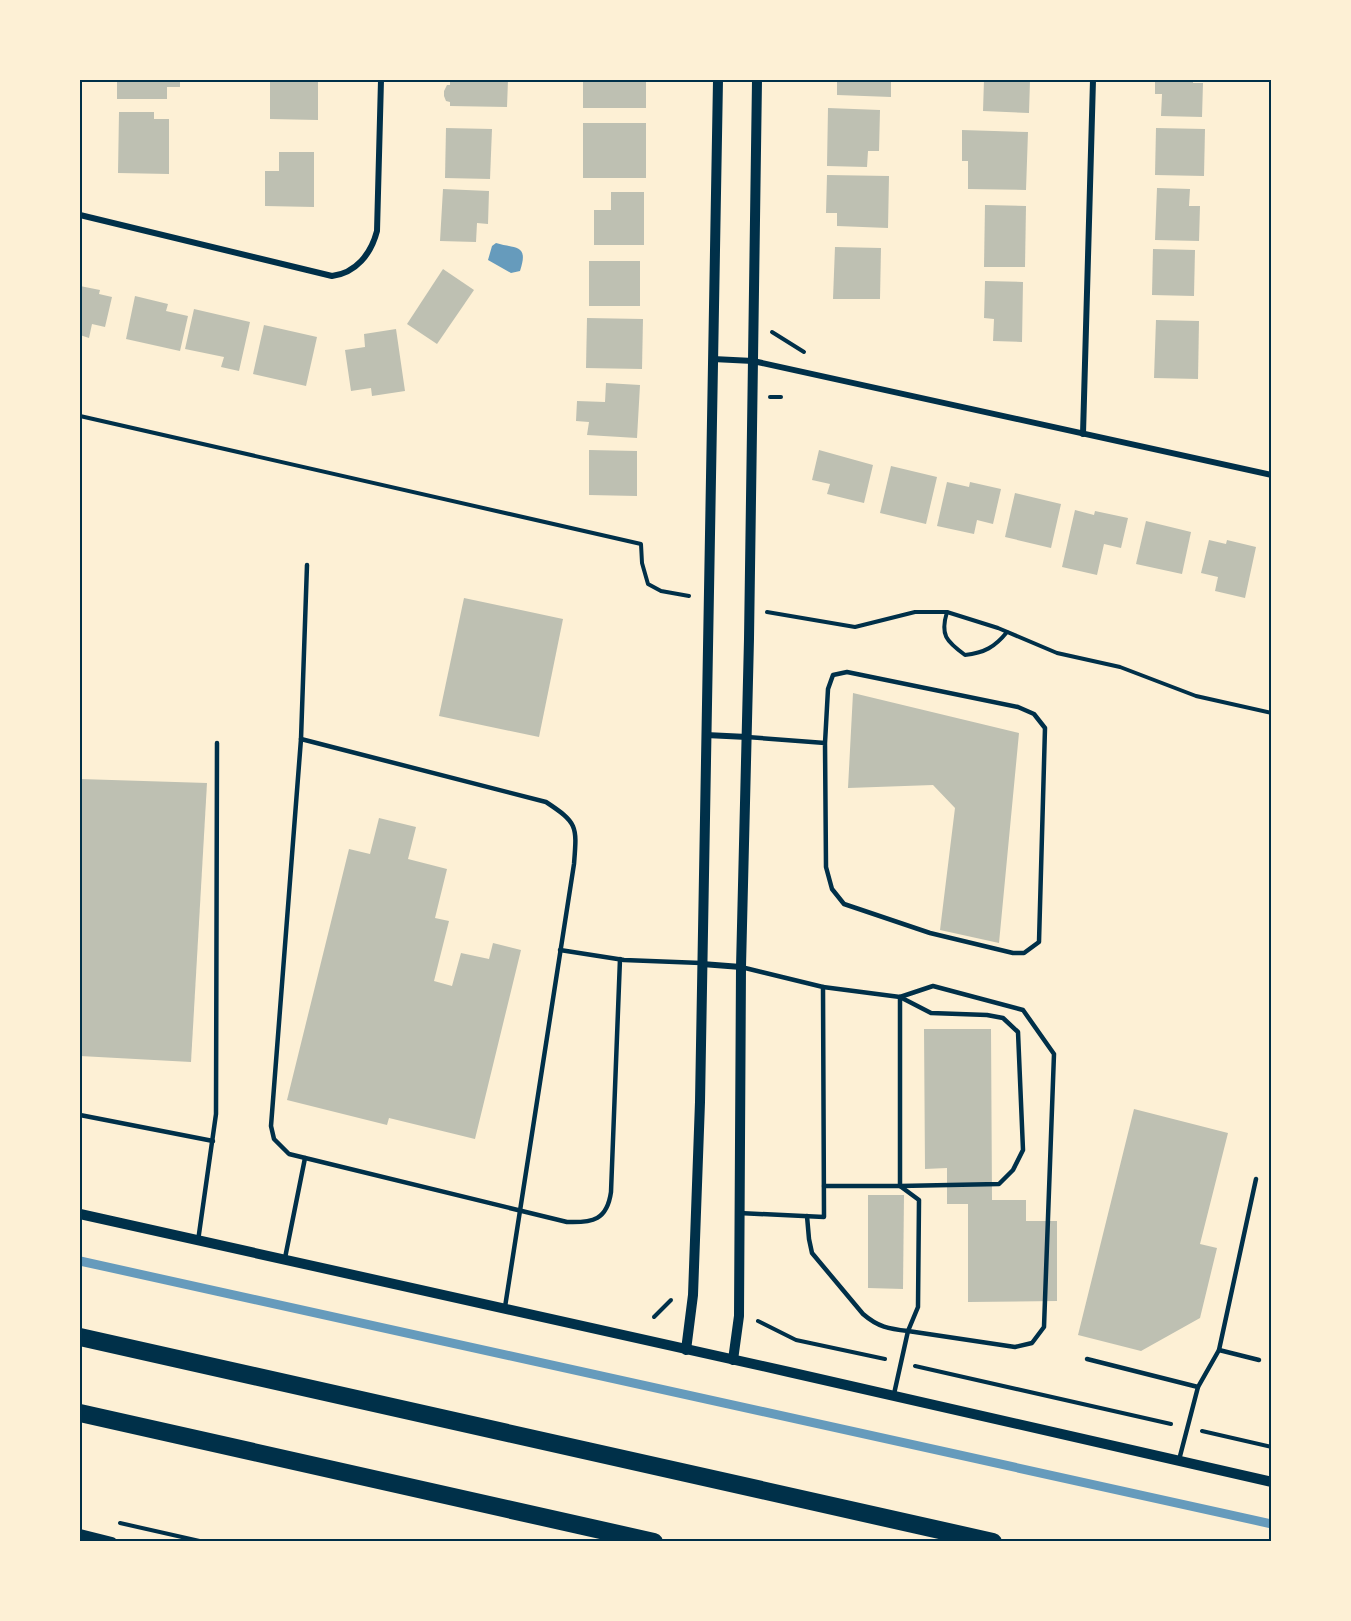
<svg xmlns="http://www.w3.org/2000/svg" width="1351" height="1621" font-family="Lato,sans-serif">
<rect width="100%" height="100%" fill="#fdf0d5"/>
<path fill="#669bbc" d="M496,243C516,249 529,244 520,271L511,273L488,260L492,246Z"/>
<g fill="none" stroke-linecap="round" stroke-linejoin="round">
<polyline stroke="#669bbc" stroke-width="9" points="80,1261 1272,1524"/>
</g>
<g fill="#bec0b2">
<polygon points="117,80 180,80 180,87 167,87 167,99 117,99"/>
<polygon points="270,80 318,80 318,120 270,119"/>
<polygon points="450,80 508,80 507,107 450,106 450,102 446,101 444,96 444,91 447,85 450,85"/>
<rect x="583" y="80" width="63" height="28"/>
<polygon points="837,80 891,80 891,97 837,95"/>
<polygon points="984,80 1030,80 1029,113 983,111"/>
<polygon points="1155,80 1193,80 1193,83 1203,83 1202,117 1161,116 1162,94 1155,94"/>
<polygon points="828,108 880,110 879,151 868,151 867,167 827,166"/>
<polygon points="119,112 154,112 154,119 169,119 169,174 118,173"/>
<rect x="583" y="123" width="63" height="55"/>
<polygon points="446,128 492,129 490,179 445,178"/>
<polygon points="1156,128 1205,129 1204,176 1155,175"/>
<polygon points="962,130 1028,132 1026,190 968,189 968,161 962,161"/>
<polygon points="279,152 314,152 314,207 265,206 265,171 279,171"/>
<polygon points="827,175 889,176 888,228 837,226 837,213 826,213"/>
<polygon points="1157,188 1190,189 1189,206 1200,206 1199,241 1155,240"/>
<polygon points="443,189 489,191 488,224 477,223 476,242 440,241"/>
<polygon points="611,192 644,192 644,245 594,245 594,210 611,210"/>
<polygon points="985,205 1026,206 1025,267 984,267"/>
<polygon points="835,247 881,248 880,299 833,299"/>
<polygon points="1153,249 1195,250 1194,296 1152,295"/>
<rect x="589" y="261" width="51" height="45"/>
<polygon points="443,269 474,290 437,344 407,324"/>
<polygon points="985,281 1023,282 1022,342 993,341 994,319 984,318"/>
<polygon points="80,286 100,290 99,294 112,297 105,327 92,324 89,338 80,335"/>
<polygon points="135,296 168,304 166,311 188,316 180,351 126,339"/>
<polygon points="194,309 250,322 239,371 221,367 224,357 185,349"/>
<polygon points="587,318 643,319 642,369 586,368"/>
<polygon points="1156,320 1199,321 1198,379 1154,378"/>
<polygon points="264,325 317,337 306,386 253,374"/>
<polygon points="396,329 405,391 372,396 371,388 351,391 345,350 365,347 364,334"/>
<polygon points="606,383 640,385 637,438 587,435 589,422 576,421 577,401 605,402"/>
<polygon points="589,450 637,451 637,496 589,495"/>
<polygon points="819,450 873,465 864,503 827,494 830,484 812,480"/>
<polygon points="891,466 937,477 926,524 880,513"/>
<polygon points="947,482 969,487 970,482 1001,489 993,524 977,520 974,534 937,526"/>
<polygon points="1015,493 1061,504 1051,548 1005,537"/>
<polygon points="1075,510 1094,515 1095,511 1128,518 1121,548 1104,544 1097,575 1062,567"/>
<polygon points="1146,521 1191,532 1182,574 1136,564"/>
<polygon points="1209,540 1226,544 1227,540 1256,547 1245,598 1215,591 1218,577 1201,573"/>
<polygon points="464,598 563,619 539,737 439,716"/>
<polygon points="853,693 1019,733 999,943 940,930 955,808 933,785 848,788"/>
<polygon points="80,779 207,783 191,1062 80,1056"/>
<polygon points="379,818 416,827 408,859 447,869 435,918 449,921 434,981 452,986 461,953 489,959 493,943 521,950 475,1139 389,1118 387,1125 287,1100 349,849 370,854"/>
<polygon points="924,1029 991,1029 992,1200 1026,1200 1026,1221 1057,1221 1057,1301 968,1302 968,1204 947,1204 947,1168 925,1169"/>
<polygon points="1134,1109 1228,1133 1200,1244 1217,1248 1200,1318 1141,1351 1078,1335"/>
<polygon points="868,1195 904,1195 903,1289 868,1288"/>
</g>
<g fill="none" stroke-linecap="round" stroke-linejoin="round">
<g stroke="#003049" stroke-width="4">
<polyline points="772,332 804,352"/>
<polyline points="770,397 781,397"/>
<polyline points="80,416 641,544 642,563 648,584 661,591 689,596"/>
<polyline points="767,612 855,627 915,612 947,612 998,628 1057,653 1120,667 1196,696 1272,713"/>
<path d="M947,612C940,635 946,641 965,655C984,653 995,647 1007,632"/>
<polyline points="654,1317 671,1300"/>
<polyline points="758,1321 796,1340 885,1359"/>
<polyline points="915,1366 1171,1424"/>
<polyline points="1202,1431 1272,1447"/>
<polyline points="120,1523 204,1542"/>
</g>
<g stroke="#003049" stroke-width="4.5">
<path d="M307,565L301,739L271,1126L274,1139L289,1154L567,1222C593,1223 607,1220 611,1192L620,959"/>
<polyline points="747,737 825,743 826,867 832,889 844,904 930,933 1013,953 1024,953 1039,942 1045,728 1034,714 1018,707 847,672 833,675 828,689 825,743"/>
<path d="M301,739L546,802C578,823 577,826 574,864L505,1307"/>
<polyline points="560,950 624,960 701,963"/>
<polyline points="823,987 900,997 900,1186 824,1186"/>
<polyline points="80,1115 213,1141"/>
<polyline points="900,1186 919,1200 918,1307 908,1331 1015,1347 1032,1343 1044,1327 1054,1054 1023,1010 933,986 900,997"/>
<polyline points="900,1186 999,1184 1013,1170 1023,1150 1018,1032 1003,1018 987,1015 931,1013 900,997"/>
<polyline points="739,1213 824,1217 823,987 741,967"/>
<path d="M807,1216L809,1239L812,1253L863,1314C878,1327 889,1329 908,1331L894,1394"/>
<polyline points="198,1241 216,1114 217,743"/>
<polyline points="285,1258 305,1158"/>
<polyline points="1219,1350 1259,1360"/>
<polyline points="1087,1359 1198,1387 1179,1460"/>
<polyline points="1198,1387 1219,1350 1256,1179"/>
</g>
<g stroke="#003049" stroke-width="6">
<path d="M80,215L332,276C356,273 371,254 377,231L381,80"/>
<polyline points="713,359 753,361 1272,475"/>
<polyline points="1083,434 1093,80"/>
<polyline points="706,735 747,737"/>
<polyline points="702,964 741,967"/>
</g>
<g stroke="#003049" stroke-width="10">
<polyline points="80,1214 789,1372 1272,1482"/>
<polyline points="686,1350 693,1295 700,1102 718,80"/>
<polyline points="733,1360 739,1316 741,967 749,639 757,80"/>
<polyline points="80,1534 112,1542"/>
</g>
<g stroke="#003049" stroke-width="18">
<polyline points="80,1337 993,1542"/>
<polyline points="80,1413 654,1542"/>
</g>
</g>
<rect width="1351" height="1621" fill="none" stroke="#fdf0d5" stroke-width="162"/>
<rect x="81" y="81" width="1189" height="1459" fill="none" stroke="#003049" stroke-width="2"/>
</svg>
